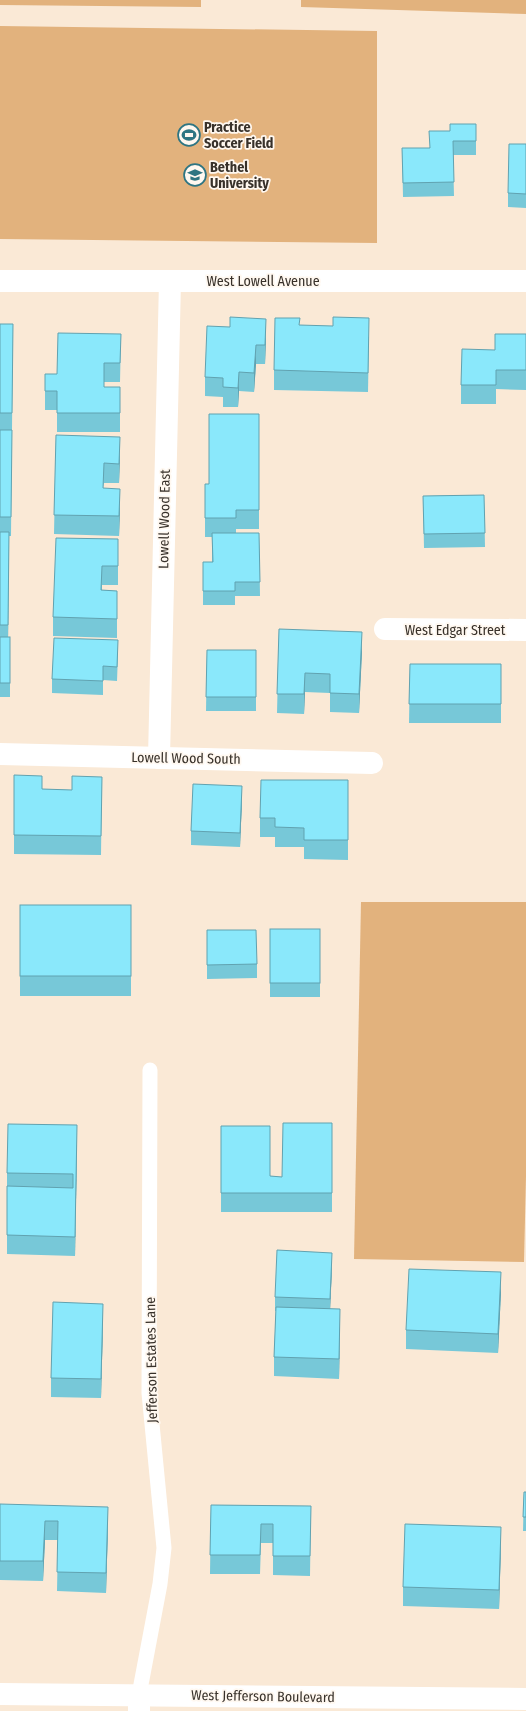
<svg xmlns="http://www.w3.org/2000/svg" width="526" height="1711" font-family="'Fira Sans Condensed',sans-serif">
<rect width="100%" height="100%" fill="#fae9d6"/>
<g fill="#e2b27d">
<polygon points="0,0 201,0 201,7 0,5"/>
<polygon points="301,0 526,0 526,14 301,7"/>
<polygon points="0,26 377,31 377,243 0,239"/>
<polygon points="361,902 526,902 526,1176 524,1262 354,1259"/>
</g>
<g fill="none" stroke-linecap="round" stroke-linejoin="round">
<polyline stroke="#fff" stroke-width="15" points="139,1695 160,1584 164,1548 149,1393 150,1070"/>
<g stroke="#fff" stroke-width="22">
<polyline points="0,281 526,281"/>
<polyline points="385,629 526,630"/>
<polyline points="0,754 372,763"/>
<polyline points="159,758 170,281"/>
<polyline points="139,1711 139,1695"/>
</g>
<polyline stroke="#fff" stroke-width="22" points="0,1694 526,1699"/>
</g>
<g fill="#77c8d8">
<polygon points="476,124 476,155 453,155 454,196 403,197 402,148 429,148 450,131"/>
<polygon points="526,144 526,208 508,207 508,193"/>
<polygon points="0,324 13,324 11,536 9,536 8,637 10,637 10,697 0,697"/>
<polygon points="300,325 369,337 368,392 274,390 274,370"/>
<polygon points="121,334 120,382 104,382 104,387 120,387 120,432 57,432 57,410 45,410 45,374 57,374"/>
<polygon points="526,334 526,390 496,389 496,404 461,404 461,385 495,350"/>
<polygon points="266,338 265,364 256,364 254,392 239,391 238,407 223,407 223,397 205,396 205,377"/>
<polygon points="259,414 259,529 236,529 236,533 259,533 260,596 235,596 235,605 203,605 203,562 212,562 212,537 205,537 205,484 209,484"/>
<polygon points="56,435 120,456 119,483 104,483 103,488 120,508 119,536 54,534"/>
<polygon points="484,495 485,547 424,548 423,496"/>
<polygon points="118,539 118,585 102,585 102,590 117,591 117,638 53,636 53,617"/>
<polygon points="279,629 362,651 359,713 330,712 330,693 305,692 304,714 277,713"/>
<polygon points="207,650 256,650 256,711 206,711"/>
<polygon points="118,654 117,681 103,680 103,695 52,693 52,679"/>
<polygon points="410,664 501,664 501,723 409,723"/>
<polygon points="14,775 42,789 72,790 102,777 101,855 14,854"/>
<polygon points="348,780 348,860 304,859 304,847 275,847 275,837 260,837 260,818"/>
<polygon points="242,800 240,847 191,845 191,831"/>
<rect x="20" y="905" width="111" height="91"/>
<rect x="270" y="929" width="50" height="68"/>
<polygon points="207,930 257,964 257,978 207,979"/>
<polygon points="332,1123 332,1212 221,1212 221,1126 270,1176 282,1177"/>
<polygon points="77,1145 75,1256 7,1254 7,1173"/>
<polygon points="332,1267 330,1309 340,1329 339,1379 274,1376 274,1357 276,1311 275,1311 275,1297"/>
<polygon points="501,1292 498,1353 406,1349 406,1330"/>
<polygon points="103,1323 101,1398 51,1397 51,1378"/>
<polygon points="524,1492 526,1492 526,1531 523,1531"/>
<polygon points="0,1504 108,1526 106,1593 57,1591 58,1540 45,1540 43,1581 0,1580"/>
<polygon points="211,1505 311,1506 310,1576 273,1575 273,1543 261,1543 260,1574 210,1574"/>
<polygon points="501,1546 499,1609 403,1606 403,1587"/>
</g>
<g fill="#61a2b0">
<polygon points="266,319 266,338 265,364 265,345"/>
<polygon points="256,345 256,364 254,392 254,373"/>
<polygon points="239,372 239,391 238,407 238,388"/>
<polygon points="120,437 120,456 119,483 119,464"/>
<polygon points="120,489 120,508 119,536 119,516"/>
<polygon points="9,532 9,552 8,644 8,625"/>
<polygon points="362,632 362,651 359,713 359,694"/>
<polygon points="305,673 305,692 304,714 304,694"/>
<polygon points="242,786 242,800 240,847 240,833"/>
<polygon points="77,1125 77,1145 75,1256 75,1237"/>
<polygon points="332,1253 332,1267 330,1313 330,1299"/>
<polygon points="501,1272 501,1292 498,1353 498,1334"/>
<polygon points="103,1304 103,1323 101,1398 101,1379"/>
<polygon points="340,1309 340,1329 339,1379 339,1359"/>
<polygon points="108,1507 108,1526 106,1593 106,1573"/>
<polygon points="45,1521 45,1540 43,1581 43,1561"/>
<polygon points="501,1527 501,1546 499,1609 499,1590"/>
</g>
<g fill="#8ae8fb" stroke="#61a2b0">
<polygon points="450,124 476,124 476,141 453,141 454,182 403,183 402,148 430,148 429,131 450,131"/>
<polygon points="509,144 526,144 526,194 508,193"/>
<polygon points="230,317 266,319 265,345 256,345 254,373 239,372 238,388 223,387 223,378 205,377 207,326 230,327"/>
<polygon points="333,317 369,318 368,373 274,370 275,318 300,318 299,325 333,326"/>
<polygon points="0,324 13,324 12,413 0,413"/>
<polygon points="58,333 121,334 120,363 104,363 104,387 120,387 120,413 57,413 57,391 45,391 45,374 57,374"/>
<polygon points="495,334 526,334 526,370 496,370 496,385 461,385 462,349 495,350"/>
<polygon points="209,414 259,414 259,510 236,510 236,518 205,518 205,484 209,484"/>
<polygon points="0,430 12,430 11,517 0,517"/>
<polygon points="56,435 120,437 119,464 104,463 103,488 120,489 119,516 54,515"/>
<polygon points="484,495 485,533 424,534 423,496"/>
<polygon points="0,532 9,532 8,625 0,625"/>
<polygon points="212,533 259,533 260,582 235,582 235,591 203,591 203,562 213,562"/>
<polygon points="56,538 118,539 118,566 102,566 101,590 117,591 117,619 53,617"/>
<polygon points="279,629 362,632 359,694 330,693 330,674 305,673 304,694 277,694"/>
<rect x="0" y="637" width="10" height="46"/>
<polygon points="54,638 118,640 117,667 103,666 103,681 52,679"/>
<polygon points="207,650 256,650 256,697 206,697"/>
<polygon points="410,664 501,664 501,704 409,704"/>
<polygon points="14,775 42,776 42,789 72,790 72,776 102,777 101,836 14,835"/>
<polygon points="261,780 348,780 348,840 304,840 304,828 275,827 275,818 260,818"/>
<polygon points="193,784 242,786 240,833 191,831"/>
<rect x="20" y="905" width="111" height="71"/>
<rect x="270" y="929" width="50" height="54"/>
<polygon points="207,930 256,930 257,964 207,965"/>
<polygon points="283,1123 332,1123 332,1193 221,1193 221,1126 270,1126 270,1176 282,1177"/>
<polygon points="8,1124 77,1125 75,1237 7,1235 7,1186 73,1188 73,1174 7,1173"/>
<polygon points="277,1250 332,1253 330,1299 275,1297"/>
<polygon points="409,1269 501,1272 498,1334 406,1330"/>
<polygon points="53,1302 103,1304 101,1379 51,1378"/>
<polygon points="276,1307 340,1309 339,1359 274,1357"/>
<polygon points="524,1492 526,1492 526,1517 523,1517"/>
<polygon points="0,1504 108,1507 106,1573 57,1572 58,1521 45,1521 43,1561 0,1561"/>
<polygon points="211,1505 311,1506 310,1556 273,1556 273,1524 261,1524 260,1555 210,1555"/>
<polygon points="405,1524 501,1527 499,1590 403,1587"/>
</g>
<defs>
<g id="stadium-ring" transform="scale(1.15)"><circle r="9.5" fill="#fff8f0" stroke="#2e7582" stroke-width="1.5"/><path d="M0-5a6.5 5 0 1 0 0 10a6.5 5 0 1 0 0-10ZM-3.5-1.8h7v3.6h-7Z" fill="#2e7582"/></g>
<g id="university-ring" transform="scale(1.15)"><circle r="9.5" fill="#fff8f0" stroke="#2e7582" stroke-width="1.5"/><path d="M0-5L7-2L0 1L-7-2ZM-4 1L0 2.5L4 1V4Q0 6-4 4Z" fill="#2e7582"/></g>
</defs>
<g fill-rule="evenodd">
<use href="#stadium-ring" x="189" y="135"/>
<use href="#university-ring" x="195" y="175"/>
</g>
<g text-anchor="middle" stroke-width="3.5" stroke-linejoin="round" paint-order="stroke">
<g font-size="14" font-weight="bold" fill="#38312a" stroke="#fff8f0" text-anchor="start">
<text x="204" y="132">Practice<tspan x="204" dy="16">Soccer Field</tspan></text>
<text x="210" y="172">Bethel<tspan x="210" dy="16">University</tspan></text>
</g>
<g font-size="14" fill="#38312a" stroke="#fff8f0">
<text x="263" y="286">West Lowell Avenue</text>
<text transform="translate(164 519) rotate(-89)" y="5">Lowell Wood East</text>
<text x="455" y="635">West Edgar Street</text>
<text transform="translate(186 758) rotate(1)" y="5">Lowell Wood South</text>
<text transform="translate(151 1360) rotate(-91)" y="5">Jefferson Estates Lane</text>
<text transform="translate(263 1696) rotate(1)" y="5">West Jefferson Boulevard</text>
</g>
</g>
</svg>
